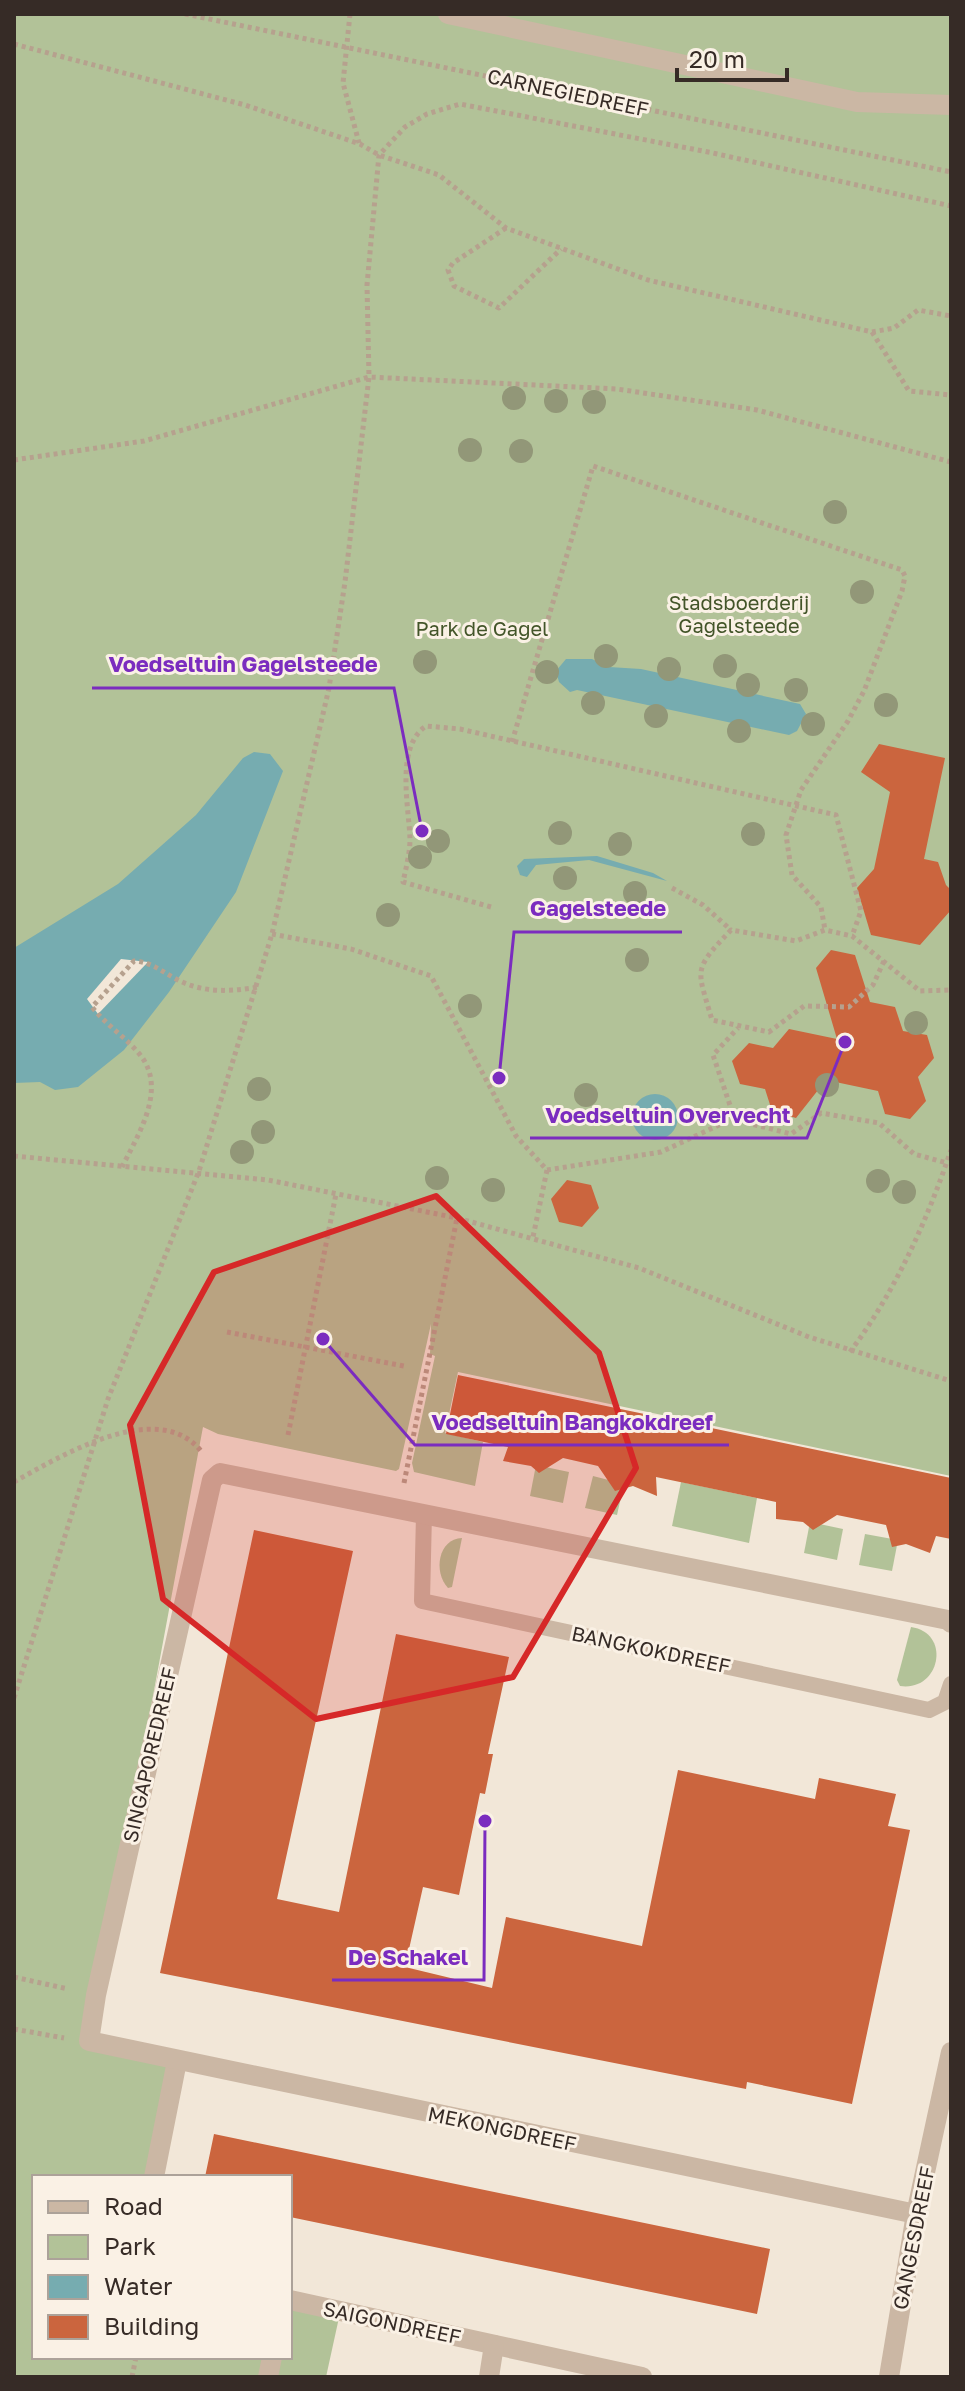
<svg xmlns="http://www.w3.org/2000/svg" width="965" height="2391" font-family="'Golos Text',sans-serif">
<rect width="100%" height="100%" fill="#f2e7d8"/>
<g fill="#b2c298">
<polygon points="14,14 951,14 951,1476 458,1372 445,1433 483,1442 475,1486 414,1472 412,1463 435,1356 430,1354 431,1324 399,1469 396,1471 218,1434 203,1427 89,2040 177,2061 154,2177 34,2177 34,2357 290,2357 290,2300 340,2313 326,2377 14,2377"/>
<polygon points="536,1465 569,1472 563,1503 530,1496"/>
<polygon points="593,1476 624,1484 617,1515 585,1508"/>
<polygon points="681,1482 757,1498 749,1543 672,1526"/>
<polygon points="810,1522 843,1529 837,1560 804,1553"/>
<polygon points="865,1534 898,1540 892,1571 859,1565"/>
<path d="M462,1538L452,1587L448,1588C433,1572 438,1539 462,1538Z"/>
<path d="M911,1627C952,1633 940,1692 900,1686L897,1680Z"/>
</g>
<g fill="#76acb0">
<polygon points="566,659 592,659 609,667 641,669 800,704 806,714 797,731 789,735 577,690 570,692 559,682 556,671"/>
<polygon points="254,752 270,754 283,771 236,892 169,992 124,1050 78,1087 55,1090 40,1082 14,1083 14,948 118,884 196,815 243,758"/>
<polygon points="597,856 653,873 667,881 589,860 536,865 527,877 520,875 517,866 524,859"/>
<circle cx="655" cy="1117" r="23"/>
</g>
<polygon fill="#f2e7d8" points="121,959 148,962 98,1014 87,999"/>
<g fill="#cb653e">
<polygon points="879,744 945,758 924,859 938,862 946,885 951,890 951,910 920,945 871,935 857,888 874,869 890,792 861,772"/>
<polygon points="831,950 855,955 870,1002 895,1007 903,1031 927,1035 934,1058 918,1077 926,1101 910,1119 885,1114 878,1091 826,1080 796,1118 772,1111 765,1089 740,1084 732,1061 749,1043 773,1048 789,1029 837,1039 816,968"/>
<polygon points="567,1180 591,1185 599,1208 582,1227 559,1222 551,1199"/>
<polygon points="458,1375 951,1478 951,1539 936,1536 930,1553 906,1544 892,1547 886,1525 837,1515 813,1530 803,1522 776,1519 776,1502 656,1477 657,1496 633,1486 615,1491 598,1466 563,1458 539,1473 531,1466 503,1461 508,1447 446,1434"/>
<polygon points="254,1530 353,1551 277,1899 339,1912 396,1634 509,1657 488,1754 493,1754 485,1794 480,1793 459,1895 423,1887 405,1967 492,1988 506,1917 642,1946 678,1770 815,1799 819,1778 896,1794 888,1826 910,1830 852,2104 747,2082 746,2089 160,1973"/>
<polygon points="214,2134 770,2249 757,2314 290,2217 290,2177 205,2177"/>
</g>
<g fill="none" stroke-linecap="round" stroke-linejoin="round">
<g stroke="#b6a18e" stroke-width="5" stroke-dasharray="4 4" stroke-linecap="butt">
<polyline points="185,14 951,172"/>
<polyline points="350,14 343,83 359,143"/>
<polyline points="14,44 245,105 360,144 379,155 439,175 506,228 648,280 872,332 894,328 918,310 951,316"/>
<polyline points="506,228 453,263 448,270 454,286 499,308 561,249"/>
<polyline points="872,332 909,391 951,395"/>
<polyline points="14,460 144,441 369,377 617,389 757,410 951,462"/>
<polyline points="512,742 593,466 902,570 905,576 902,591 864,691 848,721 801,790 786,835 792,875 821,907 825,930"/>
<polyline points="672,888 703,905 731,930"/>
<path d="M491,907L403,882C406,868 410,853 410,839C409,807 395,747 426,726L460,729L836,815L861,911L852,936"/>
<polyline points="272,934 351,949 431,976 516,1136 547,1170 533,1237"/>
<path d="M884,961L873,985L849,1007L804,1006L769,1032L712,1020C697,968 692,971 731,930L796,941L825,930L852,936L920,991L951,990"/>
<polyline points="735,1120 713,1055 738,1028"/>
<polyline points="14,1156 268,1180 457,1218 639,1268 809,1337 951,1381"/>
<path d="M122,1167C138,1135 167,1090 141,1056C127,1038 106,1025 92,1007L134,961C151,962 161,971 176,979C202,993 229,992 258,987"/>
<polyline points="547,1170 661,1152 732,1119 791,1134 821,1113 879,1123 914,1154 947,1163"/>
<polyline points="227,1332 404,1366"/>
<path d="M850,1352C895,1292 927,1221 951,1150"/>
<polyline points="288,1435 336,1194"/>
<path d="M14,1482C59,1457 157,1397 201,1451"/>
<polyline points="404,1483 457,1218"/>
<polyline points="14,1698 108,1399 199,1171 272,934 329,688 345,582 369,377 367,285 379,155 405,127 427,114 460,104 713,153 951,206"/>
<polyline points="14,1977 68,1989"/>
<polyline points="14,2029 64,2038"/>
<polyline points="132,2377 136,2357"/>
</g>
<polyline stroke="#cbb7a4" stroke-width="16" points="424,1514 422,1601 929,1710 945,1702 951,1684"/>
<g stroke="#cbb7a4" stroke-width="20">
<polyline points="154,2177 177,2061"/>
<polyline points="916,2214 89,2041 96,1995 212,1480 220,1473 948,1620 951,1623"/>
<polyline points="290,2300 642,2377"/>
<polyline points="268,2377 272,2357"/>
<polyline points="489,2377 494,2345"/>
<polyline points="889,2377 916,2214 951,2052"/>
</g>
<polyline stroke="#cbb7a4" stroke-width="20" points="448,14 857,102 951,105"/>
</g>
<g fill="#929778">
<circle cx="514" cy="398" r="12"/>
<circle cx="556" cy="401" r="12"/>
<circle cx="594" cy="402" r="12"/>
<circle cx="470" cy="450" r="12"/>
<circle cx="521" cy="451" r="12"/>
<circle cx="835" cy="512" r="12"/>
<circle cx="862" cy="592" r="12"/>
<circle cx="606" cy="656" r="12"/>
<circle cx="425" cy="662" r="12"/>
<circle cx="725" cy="666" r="12"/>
<circle cx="669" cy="669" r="12"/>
<circle cx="547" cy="672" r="12"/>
<circle cx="748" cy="685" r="12"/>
<circle cx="796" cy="690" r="12"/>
<circle cx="593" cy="703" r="12"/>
<circle cx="886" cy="705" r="12"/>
<circle cx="656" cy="716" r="12"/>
<circle cx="813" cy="724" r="12"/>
<circle cx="739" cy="731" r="12"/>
<circle cx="560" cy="833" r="12"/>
<circle cx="753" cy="834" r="12"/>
<circle cx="438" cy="841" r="12"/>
<circle cx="620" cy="844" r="12"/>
<circle cx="420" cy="857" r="12"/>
<circle cx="565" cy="878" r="12"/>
<circle cx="635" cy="893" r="12"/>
<circle cx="388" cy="915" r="12"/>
<circle cx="637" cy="960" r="12"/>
<circle cx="470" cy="1006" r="12"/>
<circle cx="916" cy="1023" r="12"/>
<circle cx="827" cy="1085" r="12"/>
<circle cx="259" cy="1089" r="12"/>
<circle cx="586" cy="1095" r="12"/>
<circle cx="263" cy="1132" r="12"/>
<circle cx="242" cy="1152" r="12"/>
<circle cx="437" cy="1178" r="12"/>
<circle cx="878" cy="1181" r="12"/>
<circle cx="493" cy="1190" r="12"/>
<circle cx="904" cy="1192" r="12"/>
</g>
<path fill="#d62828" fill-opacity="0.2" stroke="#d62828" stroke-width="6" stroke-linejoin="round" d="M436,1196L599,1353L636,1468L513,1677L316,1719L163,1599L130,1425L214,1272Z"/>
<g text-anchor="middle" stroke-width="6" stroke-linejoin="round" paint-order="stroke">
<g font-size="20" fill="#362b26" stroke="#faf1e5">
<text transform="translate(568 93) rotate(12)" y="7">CARNEGIEDREEF</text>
<text transform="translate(651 1650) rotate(12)" y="7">BANGKOKDREEF</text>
<text transform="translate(150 1755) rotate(-77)" y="7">SINGAPOREDREEF</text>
<text transform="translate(502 2129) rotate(12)" y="7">MEKONGDREEF</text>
<text transform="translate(914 2238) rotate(-79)" y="7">GANGESDREEF</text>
<text transform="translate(392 2323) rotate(12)" y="7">SAIGONDREEF</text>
</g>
<g font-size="20" fill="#435529" stroke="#faf1e5">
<text x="739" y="610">Stadsboerderij<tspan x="739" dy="23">Gagelsteede</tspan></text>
<text x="482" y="636">Park de Gagel</text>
</g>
</g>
<path fill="none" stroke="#7b2cbf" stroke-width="3" d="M422 831L394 688H92M499 1078L514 932H682M845 1042L807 1138H530M323 1339L415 1445H729M485 1821L484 1980H332"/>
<g fill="#7b2cbf" stroke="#faf1e5" stroke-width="3">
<circle cx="422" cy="831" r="8"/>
<circle cx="499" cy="1078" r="8"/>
<circle cx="845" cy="1042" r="8"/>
<circle cx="323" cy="1339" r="8"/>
<circle cx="485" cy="1821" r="8"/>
</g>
<g font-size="22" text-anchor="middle" font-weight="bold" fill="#7b2cbf" stroke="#faf1e5" stroke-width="6" stroke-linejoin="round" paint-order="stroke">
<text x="243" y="672">Voedseltuin Gagelsteede</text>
<text x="598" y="916">Gagelsteede</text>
<text x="668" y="1123">Voedseltuin Overvecht</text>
<text x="572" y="1430">Voedseltuin Bangkokdreef</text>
<text x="408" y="1965">De Schakel</text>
</g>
<rect width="965" height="2391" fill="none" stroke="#362b26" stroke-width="32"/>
<rect x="32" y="2175" width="260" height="184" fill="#faf1e5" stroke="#aca299" stroke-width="2"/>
<rect x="48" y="2201" width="40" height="12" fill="#cbb7a4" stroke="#aca299" stroke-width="2"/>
<text x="104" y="2215" font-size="24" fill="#362b26">Road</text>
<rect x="48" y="2235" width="40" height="24" fill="#b2c298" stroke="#aca299" stroke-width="2"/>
<text x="104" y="2255" font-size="24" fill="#362b26">Park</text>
<rect x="48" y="2275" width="40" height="24" fill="#76acb0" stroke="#aca299" stroke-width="2"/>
<text x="104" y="2295" font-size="24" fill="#362b26">Water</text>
<rect x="48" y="2315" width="40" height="24" fill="#cb653e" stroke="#aca299" stroke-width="2"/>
<text x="104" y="2335" font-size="24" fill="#362b26">Building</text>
<path d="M677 68v12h110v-12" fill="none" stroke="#362b26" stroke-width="4"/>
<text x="689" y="68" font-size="24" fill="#362b26" stroke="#faf1e5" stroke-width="6" paint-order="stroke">20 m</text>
</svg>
